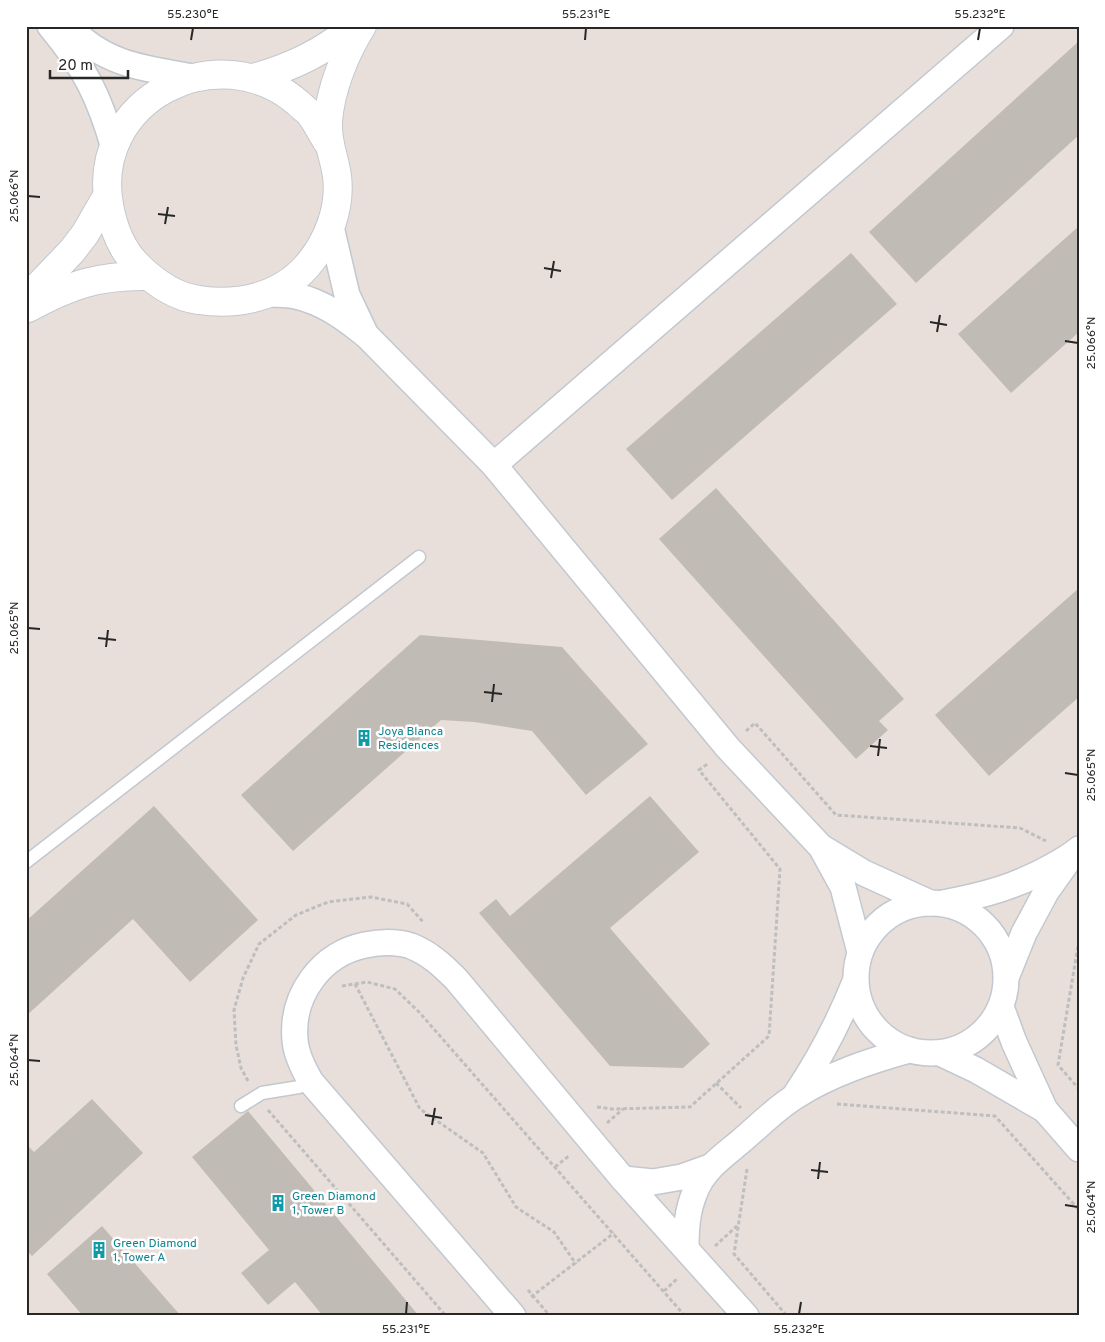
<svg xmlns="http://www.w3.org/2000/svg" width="1105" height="1342" font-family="Overpass,sans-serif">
<rect width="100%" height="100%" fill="#e9dfda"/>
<g fill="#c1bbb6">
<polygon points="1079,41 1079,135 916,283 869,232"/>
<polygon points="1079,226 1079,332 1011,393 958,334"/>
<polygon points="851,253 897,304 672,500 626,449"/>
<polygon points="716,488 904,699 879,721 888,730 856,759 659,539"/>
<polygon points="1079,588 1079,697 989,776 935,715"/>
<polygon points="420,635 562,647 648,744 586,795 532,731 474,722 441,720 293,851 241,795"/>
<polygon points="650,796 699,852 610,928 710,1044 683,1068 610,1066 479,913 496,899 510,916"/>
<polygon points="154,806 258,920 190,982 133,919 26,1016 26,921"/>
<polygon points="92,1099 143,1153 32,1256 26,1250 26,1144 34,1152"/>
<polygon points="248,1111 419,1316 323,1316 295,1282 268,1305 241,1273 269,1250 192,1157"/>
<polygon points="102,1226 181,1316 83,1316 47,1274"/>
</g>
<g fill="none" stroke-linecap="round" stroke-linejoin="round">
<g stroke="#c2c8d0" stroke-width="15">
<g id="lane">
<polyline points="26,862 419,557"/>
<polyline points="241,1106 262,1093 299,1087 311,1082"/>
</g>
</g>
<g stroke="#c2c8d0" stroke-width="28">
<g id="street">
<path d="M50,26C85,68 99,96 114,148"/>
<path d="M69,26C103,65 147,69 194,77"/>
<polyline points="331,227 347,295 364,331"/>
<path d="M268,294C277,294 287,294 296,296C323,302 345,318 367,336L494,465L728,748L821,847L843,887L860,952"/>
<polyline points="494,465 1001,26"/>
<polyline points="821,847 864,873 930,903"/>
<circle cx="931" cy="978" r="75"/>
<path d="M943,903C985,895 1015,887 1053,866C1062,861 1071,856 1079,849"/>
<polyline points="1007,975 1024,933 1046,892 1068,861"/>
<polyline points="1001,1007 1014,1042 1045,1110 1079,1149"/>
<polyline points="940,1053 976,1070 1045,1110"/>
<path d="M796,1094C820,1058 839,1022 855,982"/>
<polyline points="623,1179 653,1182 682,1177 710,1167"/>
<path d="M686,1248C686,1229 687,1211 695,1192C703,1170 722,1157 740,1142C758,1127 776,1108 796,1096C830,1074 870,1061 909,1050"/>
<path d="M513,1316L311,1082C304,1070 296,1054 295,1040C291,995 321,954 365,945C380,942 396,941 411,946C429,953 442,965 456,979L623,1179L746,1316"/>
</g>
</g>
<g stroke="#c2c8d0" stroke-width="30">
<g id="secondary">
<path d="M253,78C293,67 323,52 355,26"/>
<path d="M328,143C322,134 317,123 310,114C307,110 302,107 298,103C218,34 90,99 109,205C113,227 121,249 137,265C154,282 175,297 199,300C238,306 280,297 307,266C328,242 341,208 337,176C334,155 327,144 328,122C330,90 345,53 362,26"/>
<polyline points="26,299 72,251 85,234 107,196"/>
<path d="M28,308C70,285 99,275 148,276"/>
</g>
</g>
<g stroke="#bebebe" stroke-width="3" stroke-dasharray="4 2.5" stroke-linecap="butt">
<polyline points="746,731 755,723 836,815 1020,828 1046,841"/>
<polyline points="1079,940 1058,1065 1079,1089"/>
<polyline points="355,984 420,1109 483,1153 516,1207 554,1232 576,1264"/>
<polyline points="342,986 367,982 395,989 419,1012 685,1316"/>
<polyline points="248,1081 241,1068 236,1045 234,1010 243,978 259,944 296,915 328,902 371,897 407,904 424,923"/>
<polyline points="716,1083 741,1108"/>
<polyline points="837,1104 995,1116 1079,1210"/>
<polyline points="597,1107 612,1109 690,1107 769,1036 780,869 699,770 709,763"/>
<polyline points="268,1110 446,1316"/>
<polyline points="607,1123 623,1109"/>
<polyline points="555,1167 570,1155"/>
<polyline points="747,1169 734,1254 787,1316"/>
<polyline points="715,1246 738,1225"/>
<polyline points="528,1290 550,1316"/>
<polyline points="664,1291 678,1278"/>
<polyline points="531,1297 614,1233"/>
</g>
<use href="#lane" stroke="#fff" stroke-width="12"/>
<use href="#street" stroke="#fff" stroke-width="25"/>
<use href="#secondary" stroke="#fff" stroke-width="28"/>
</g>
<path fill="none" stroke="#272727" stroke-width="2" d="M191,40L193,28M585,40L586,28M978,40L980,28M28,196L40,197M158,214L175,216M165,224L168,207M544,268L561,271M551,278L554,261M930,322L947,325M937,332L940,315M1065,341L1078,343M28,628L40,629M98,638L116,640M106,647L108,630M484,692L502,694M492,702L494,684M870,746L887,748M878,756L880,739M1065,773L1078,775M28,1060L40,1061M425,1115L442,1118M432,1125L435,1108M811,1170L828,1172M818,1179L820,1162M1065,1205L1078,1207M406,1314L407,1302M799,1314L801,1302"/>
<defs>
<g id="building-bare" transform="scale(1.35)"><path d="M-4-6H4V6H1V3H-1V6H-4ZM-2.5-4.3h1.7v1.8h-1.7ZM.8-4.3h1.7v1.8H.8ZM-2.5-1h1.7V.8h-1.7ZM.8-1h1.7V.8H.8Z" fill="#0f9aa8" stroke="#fff" stroke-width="2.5" paint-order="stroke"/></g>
</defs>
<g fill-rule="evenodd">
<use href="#building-bare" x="364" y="738"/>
<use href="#building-bare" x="278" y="1203"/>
<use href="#building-bare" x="99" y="1250"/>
</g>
<g text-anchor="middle" stroke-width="5" stroke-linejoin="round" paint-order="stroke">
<g font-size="12" fill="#0d838f" stroke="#fff" text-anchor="start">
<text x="378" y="735">Joya Blanca<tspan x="378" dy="14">Residences</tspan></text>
<text x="292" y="1200">Green Diamond<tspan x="292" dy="14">1, Tower B</tspan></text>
<text x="113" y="1247">Green Diamond<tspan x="113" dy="14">1, Tower A</tspan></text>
</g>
</g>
<rect width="1105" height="1342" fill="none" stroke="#ffffff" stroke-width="55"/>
<path d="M50 70v8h78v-8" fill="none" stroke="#272727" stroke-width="2.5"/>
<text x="58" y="70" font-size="15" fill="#272727" stroke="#ffffff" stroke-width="4" paint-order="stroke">20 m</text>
<rect x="28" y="28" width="1050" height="1286" fill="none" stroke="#272727" stroke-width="2"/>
<g font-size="12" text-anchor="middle" fill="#272727">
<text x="193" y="18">55.230°E</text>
<text x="586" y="18">55.231°E</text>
<text x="980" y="18">55.232°E</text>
<text transform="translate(14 196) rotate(-90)" y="4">25.066°N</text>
<text transform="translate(1091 343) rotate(-90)" y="4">25.066°N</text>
<text transform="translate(14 628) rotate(-90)" y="4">25.065°N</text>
<text transform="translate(1091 775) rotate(-90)" y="4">25.065°N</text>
<text transform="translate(14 1060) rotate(-90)" y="4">25.064°N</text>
<text transform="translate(1091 1207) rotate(-90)" y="4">25.064°N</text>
<text x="406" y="1333">55.231°E</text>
<text x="799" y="1333">55.232°E</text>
</g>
</svg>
